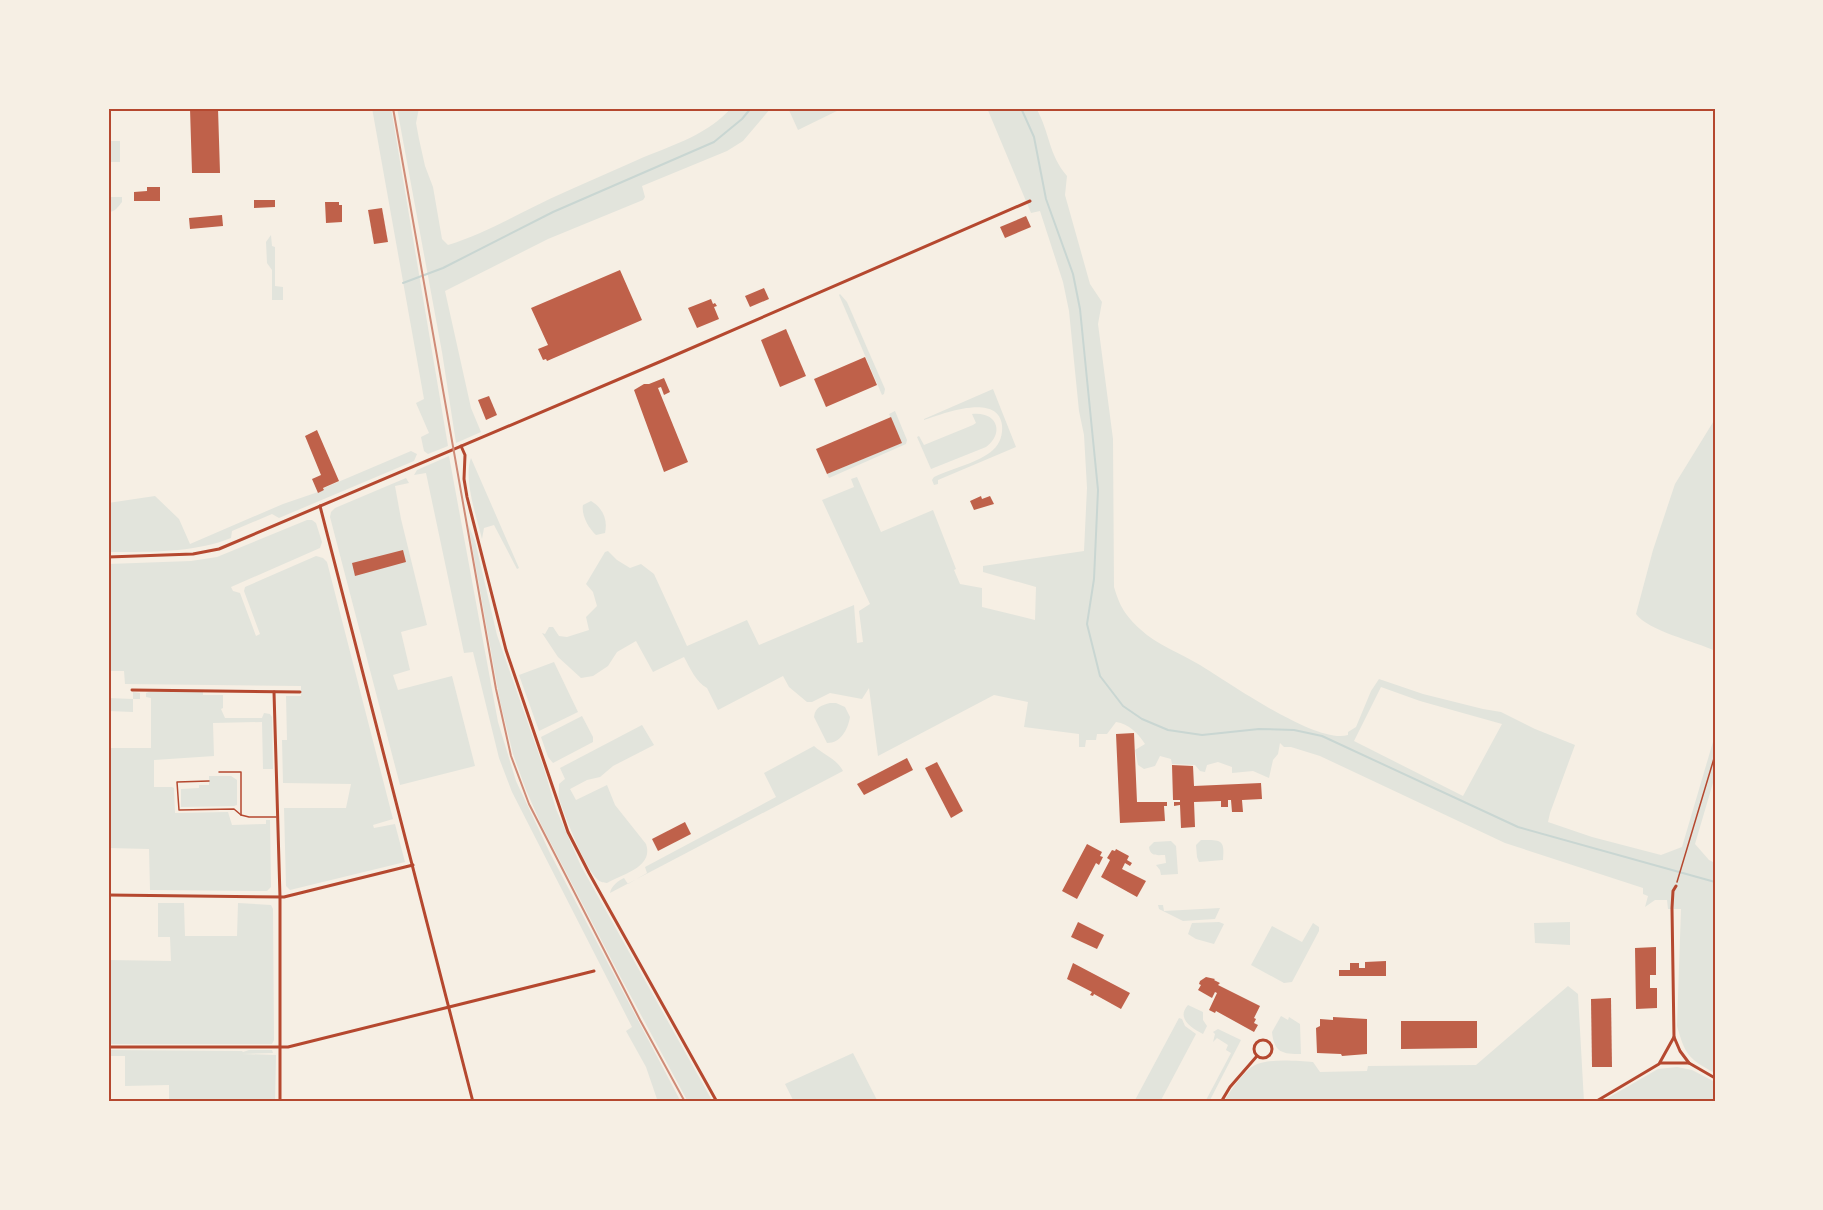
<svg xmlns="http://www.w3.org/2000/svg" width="1823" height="1210" font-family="'Varela Round',sans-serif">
<rect width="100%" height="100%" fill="#f6efe4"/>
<g fill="#e2e4dc" fill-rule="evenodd">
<polygon points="372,108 391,108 448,446 428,454 424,451 421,437 429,433 416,403 424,399"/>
<path d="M397,108H419L416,123L419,139L425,166L433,187L442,239L448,245C489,232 526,209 565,192C591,180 618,169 644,157C674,145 710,133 731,108H771L743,141L727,151L642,186L645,197L643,200L548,239L445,291L471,408L481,432L456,443L442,352Z"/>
<polygon points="788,108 843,108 798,130"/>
<path d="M987,108H1036C1050,132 1048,154 1067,176L1065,195L1090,284L1102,302L1098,324L1113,439L1114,587C1120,607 1125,615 1140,629C1157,645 1180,653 1200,665C1228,682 1317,745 1348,735V732L1356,727L1371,691L1379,679L1423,694L1483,709L1501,712L1535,729L1575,745L1550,813L1548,822L1592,837L1661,855L1682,847L1715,735V776L1695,844L1709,860L1715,863V1073C1688,1059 1685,1054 1677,1026L1681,909H1668L1667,900H1655L1645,907L1648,896L1643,894V888L1505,843L1320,756L1291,747H1284L1280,743L1278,754L1273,760L1269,778L1253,771L1232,773V767L1218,762L1207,765L1205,772L1200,771L1195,765L1172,764L1171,759L1160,756L1155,766L1144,769L1138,765L1135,750L1145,744C1138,733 1129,724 1116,722L1107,734H1097L1096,740H1086L1085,747H1079V734L1024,727L1028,702L994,695L878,756L869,688L862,699L830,693L812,702H807L789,687L783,676L718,710L707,688C696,682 690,668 684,657L653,672L636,641L617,652L608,666L593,676L581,678L558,657L542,633L545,634L549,627H553L559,636L567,637L589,630L586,617L597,606L593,592L586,584L605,552L608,551L617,560L630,568L641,564L654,574L687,646L747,620L759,645L854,605L857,643L863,642L859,611L870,604L822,500L854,487L851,479L857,477L881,532L933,510L956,569L954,570L960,584L982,588V607L1035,620L1036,587L983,572V566L1084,551L1087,488L1084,435L1079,411L1069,311L1063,282L1040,211L1031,213ZM1381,687L1420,701L1502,724L1463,796L1354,741Z"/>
<path d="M108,141H120V162H108L109,197H122V202C118,207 115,212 108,212Z"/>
<polygon points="271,235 272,246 275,247 275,286 283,287 283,300 272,300 272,270 267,263 266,242"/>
<polygon points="840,294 847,302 885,389 884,394 882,395 839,295"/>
<path d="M993,389L1016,447L938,480V484L934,485L932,480L934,477C951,469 980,462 993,450C1000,444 1003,434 1002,425C998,392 942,414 924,420V419Z"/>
<polygon points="895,411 907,440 906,444 829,478 827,474 901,443 889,414"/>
<path d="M972,414C997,411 1005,433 986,447L931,469L917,437L919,436L924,445L973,425L976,423Z"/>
<path d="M1715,419V651C1695,641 1648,631 1636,614L1653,550L1675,484Z"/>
<path d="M411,451L417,454L414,461L279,518L272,514L232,531L231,538C194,553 148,552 108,552V503L155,496L179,519L190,544L283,504L324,490V488Z"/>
<polygon points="449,456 498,722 516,781 550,853 681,1102 658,1102 646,1067 626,1031 632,1027 512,792 499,758 473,652 464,653 426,473 414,475 417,470"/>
<path d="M471,458L519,568L517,569L494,525L484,528L482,539C477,518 463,479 471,458Z"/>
<polygon points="406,478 409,483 395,486 401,519 427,625 401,632 410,670 393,675 398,690 452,676 475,766 400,785 330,517 331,512 335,508"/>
<path d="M591,501C603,508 608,520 605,533L596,535C589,529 581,515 583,505Z"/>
<polygon points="307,520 312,520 316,523 322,542 320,548 231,587 233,591 240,593 256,636 260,634 244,591 245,587 316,556 323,558 327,562 393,819 373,825 374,828 395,824 405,862 290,890 286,886 284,808 346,808 351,784 283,783 282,740 287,740 286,696 301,696 301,686 125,684 124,671 108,671 108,564 191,561 217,557"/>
<polygon points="468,524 475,541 497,635 544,769 556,809 581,866 713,1102 688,1102 621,978 541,824 526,790 513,754 500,701"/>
<polygon points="554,662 578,712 539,731 519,675"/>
<polygon points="133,692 140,693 140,699 133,699 133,712 108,711 108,698 133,699"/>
<polygon points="149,692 203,692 203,695 223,695 223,708 221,709 225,718 262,718 264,713 270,714 272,717 273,769 263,769 262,722 213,723 214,756 154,760 154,787 172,787 174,788 175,813 228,812 232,825 266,824 266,820 270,820 271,887 267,891 150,890 149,849 108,848 108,748 151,748 151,698 146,697 146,693"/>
<path d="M830,703H836L845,707L850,717C848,729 841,743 827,743L814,717C815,707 822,705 830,703Z"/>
<polygon points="582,716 593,737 593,742 553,763 548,757 541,737"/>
<path d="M642,725L654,745L613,766L600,777L587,780L570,789L576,800L607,785L615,805L646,844C654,867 623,874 607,883C603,882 602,883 598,880C586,870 564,815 559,798C558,793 559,790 559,784L565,779L560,768Z"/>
<path d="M814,746C825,756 836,758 843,771L610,893C611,886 619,880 624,878L628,884L647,873L645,867L776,797L764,773Z"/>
<polygon points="209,776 231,776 237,780 237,805 234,806 181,807 181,789 199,788 199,785 209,785"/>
<path d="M1201,840C1221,840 1225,839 1223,860L1199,862L1197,857L1196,845Z"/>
<path d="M1171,841L1176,846L1178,874L1161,875L1160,870L1156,865L1166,863L1165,855C1158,855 1150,857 1149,847L1154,842Z"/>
<polygon points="158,903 184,903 185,936 237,936 238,903 271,905 273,909 274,1040 272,1044 108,1044 108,960 171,961 170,937 158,937"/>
<polygon points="1158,905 1163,905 1164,911 1220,908 1215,919 1183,921 1159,909"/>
<polygon points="1219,922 1224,924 1214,944 1196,939 1188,934 1192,923"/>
<polygon points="1570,922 1570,945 1535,943 1534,923"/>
<polygon points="1313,923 1319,927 1319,931 1292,982 1284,983 1251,965 1272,926 1302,942"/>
<path d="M1568,986L1578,994L1584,1102H1224C1229,1092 1245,1070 1255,1065C1269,1058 1298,1061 1313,1062L1320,1072L1367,1071L1368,1066L1476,1065Z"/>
<path d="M1188,1005L1203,1012V1020L1207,1026L1203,1034C1191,1028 1176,1018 1188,1005Z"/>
<path d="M1281,1016L1288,1020L1289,1017L1300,1024L1301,1054C1283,1054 1274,1053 1272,1032Z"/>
<polygon points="1179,1018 1182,1019 1185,1026 1196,1034 1160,1102 1134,1102"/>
<polygon points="1218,1029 1241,1040 1209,1102 1205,1102 1231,1053 1226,1050 1228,1045 1217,1038 1213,1042 1215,1034 1213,1032"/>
<polygon points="108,1050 242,1051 243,1052 249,1050 272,1050 273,1053 242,1054 276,1055 275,1102 145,1102 169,1101 169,1085 125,1086 125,1056 108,1056"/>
<polygon points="853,1053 878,1102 794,1102 785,1084"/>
<polygon points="1677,1067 1692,1070 1715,1082 1715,1102 1601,1102 1658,1069"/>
</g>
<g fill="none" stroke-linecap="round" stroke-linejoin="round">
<g stroke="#c9d6d2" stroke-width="2">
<polyline points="1021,108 1034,137 1046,199 1073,274 1080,309 1098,490 1094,579 1087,624 1100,676 1123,706 1142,719 1168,730 1202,735 1259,729 1294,730 1322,736 1518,827 1715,882"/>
<polyline points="403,283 443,268 553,212 714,142 742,119 751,108"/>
</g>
</g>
<g fill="#bf614a">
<polygon points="190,108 218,108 220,173 192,173"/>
<polygon points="147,187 160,187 160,201 134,201 134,192 147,191"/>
<polygon points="254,200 275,200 275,207 254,208"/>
<polygon points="325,202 339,202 339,205 342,205 342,222 326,223"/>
<polygon points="382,208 388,242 374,244 368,210"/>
<polygon points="222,215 223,226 190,229 189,218"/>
<polygon points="1026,216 1031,227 1005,238 1000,227"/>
<polygon points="620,270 642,320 547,361 546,359 543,360 538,349 548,345 531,308"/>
<polygon points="764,288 769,299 750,307 745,296"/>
<polygon points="711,299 713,304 715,303 717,306 714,307 719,319 697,328 688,308"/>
<polygon points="786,329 806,376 780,387 761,340"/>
<polygon points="865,357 877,385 826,407 814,379"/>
<polygon points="664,378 670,392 664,395 661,387 658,388 688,462 664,472 634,390 644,384 649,384"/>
<polygon points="489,396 497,415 486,420 478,400"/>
<polygon points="891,417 902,443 827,474 816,449"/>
<polygon points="317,430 339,481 323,488 324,490 318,493 312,479 321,475 305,436"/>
<polygon points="981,496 982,499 990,496 994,504 974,510 970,501"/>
<polygon points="403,550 406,562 355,576 352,563"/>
<polygon points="1134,733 1137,802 1167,802 1167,806 1164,806 1165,821 1120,823 1116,734"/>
<polygon points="907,758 913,770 864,795 857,784"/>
<polygon points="937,762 963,811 951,818 925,768"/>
<polygon points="1172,765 1193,766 1194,786 1261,783 1262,799 1242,800 1243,812 1232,812 1231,800 1228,800 1228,807 1221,807 1221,801 1194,802 1195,827 1181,828 1180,805 1174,806 1174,802 1180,802 1180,800 1173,800"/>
<polygon points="685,822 691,834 658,851 652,839"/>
<polygon points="1087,844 1102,852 1100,856 1103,857 1099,865 1096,863 1077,899 1062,891"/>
<polygon points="1116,849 1129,856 1127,860 1132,863 1130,866 1125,863 1122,869 1146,881 1137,897 1101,877 1110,860 1107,858 1112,850 1115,851"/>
<polygon points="1078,922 1104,935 1097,949 1071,937"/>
<polygon points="1656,947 1656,975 1650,975 1650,988 1657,988 1657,1008 1636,1009 1635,948"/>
<polygon points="1386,961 1386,976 1339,976 1339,970 1350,970 1350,963 1359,963 1359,968 1365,968 1365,962"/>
<polygon points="1073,963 1130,993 1121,1009 1094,994 1093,996 1090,995 1092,992 1067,979"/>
<polygon points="1206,977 1215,979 1214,980 1220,983 1218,985 1260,1006 1254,1018 1256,1019 1254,1023 1258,1025 1254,1032 1216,1011 1215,1013 1209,1010 1217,993 1215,992 1212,998 1198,990 1201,985 1199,984 1200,981"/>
<polygon points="1611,998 1612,1067 1592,1067 1591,999"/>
<polygon points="1333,1017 1367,1019 1367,1054 1342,1056 1341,1054 1317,1053 1316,1028 1320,1026 1320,1019 1333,1020"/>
<polygon points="1401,1021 1477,1021 1477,1048 1401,1049"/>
</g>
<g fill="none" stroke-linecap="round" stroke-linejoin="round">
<polyline stroke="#b5482f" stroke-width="1.5" points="1677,882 1715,755"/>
<g stroke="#b5482f" stroke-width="1.5">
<polyline points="219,772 241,772 241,815 249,817 276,817"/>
<polyline points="209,781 177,782 179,810 234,809 241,815"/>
</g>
<g stroke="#b5482f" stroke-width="3">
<polyline points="461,446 465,455 464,479 467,497 506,650 568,832 589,873 717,1102"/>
<polyline points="320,506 473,1102"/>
<polyline points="108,557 193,554 219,549 664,360 1030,201"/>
<polyline points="132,690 300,692"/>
<polyline points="274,692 280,897 280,1102"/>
<polyline points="1676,886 1673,891 1672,908 1674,1037 1680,1051 1689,1063"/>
<polyline points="108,895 284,897 413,865"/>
<circle cx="1263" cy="1049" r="9"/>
<polyline points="108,1047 288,1047 594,971"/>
<polyline points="1661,1063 1689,1063 1715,1078"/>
<polyline points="1221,1102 1230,1087 1257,1056"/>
<polyline points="1595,1102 1659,1064 1674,1037"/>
</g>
<polyline stroke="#cf8b77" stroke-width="2" points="393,108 496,689 511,756 529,804 640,1020 685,1102"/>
</g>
<rect width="1823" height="1210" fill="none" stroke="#f6efe4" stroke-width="219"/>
<rect x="110" y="110" width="1604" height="990" fill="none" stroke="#b5482f" stroke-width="2"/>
</svg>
